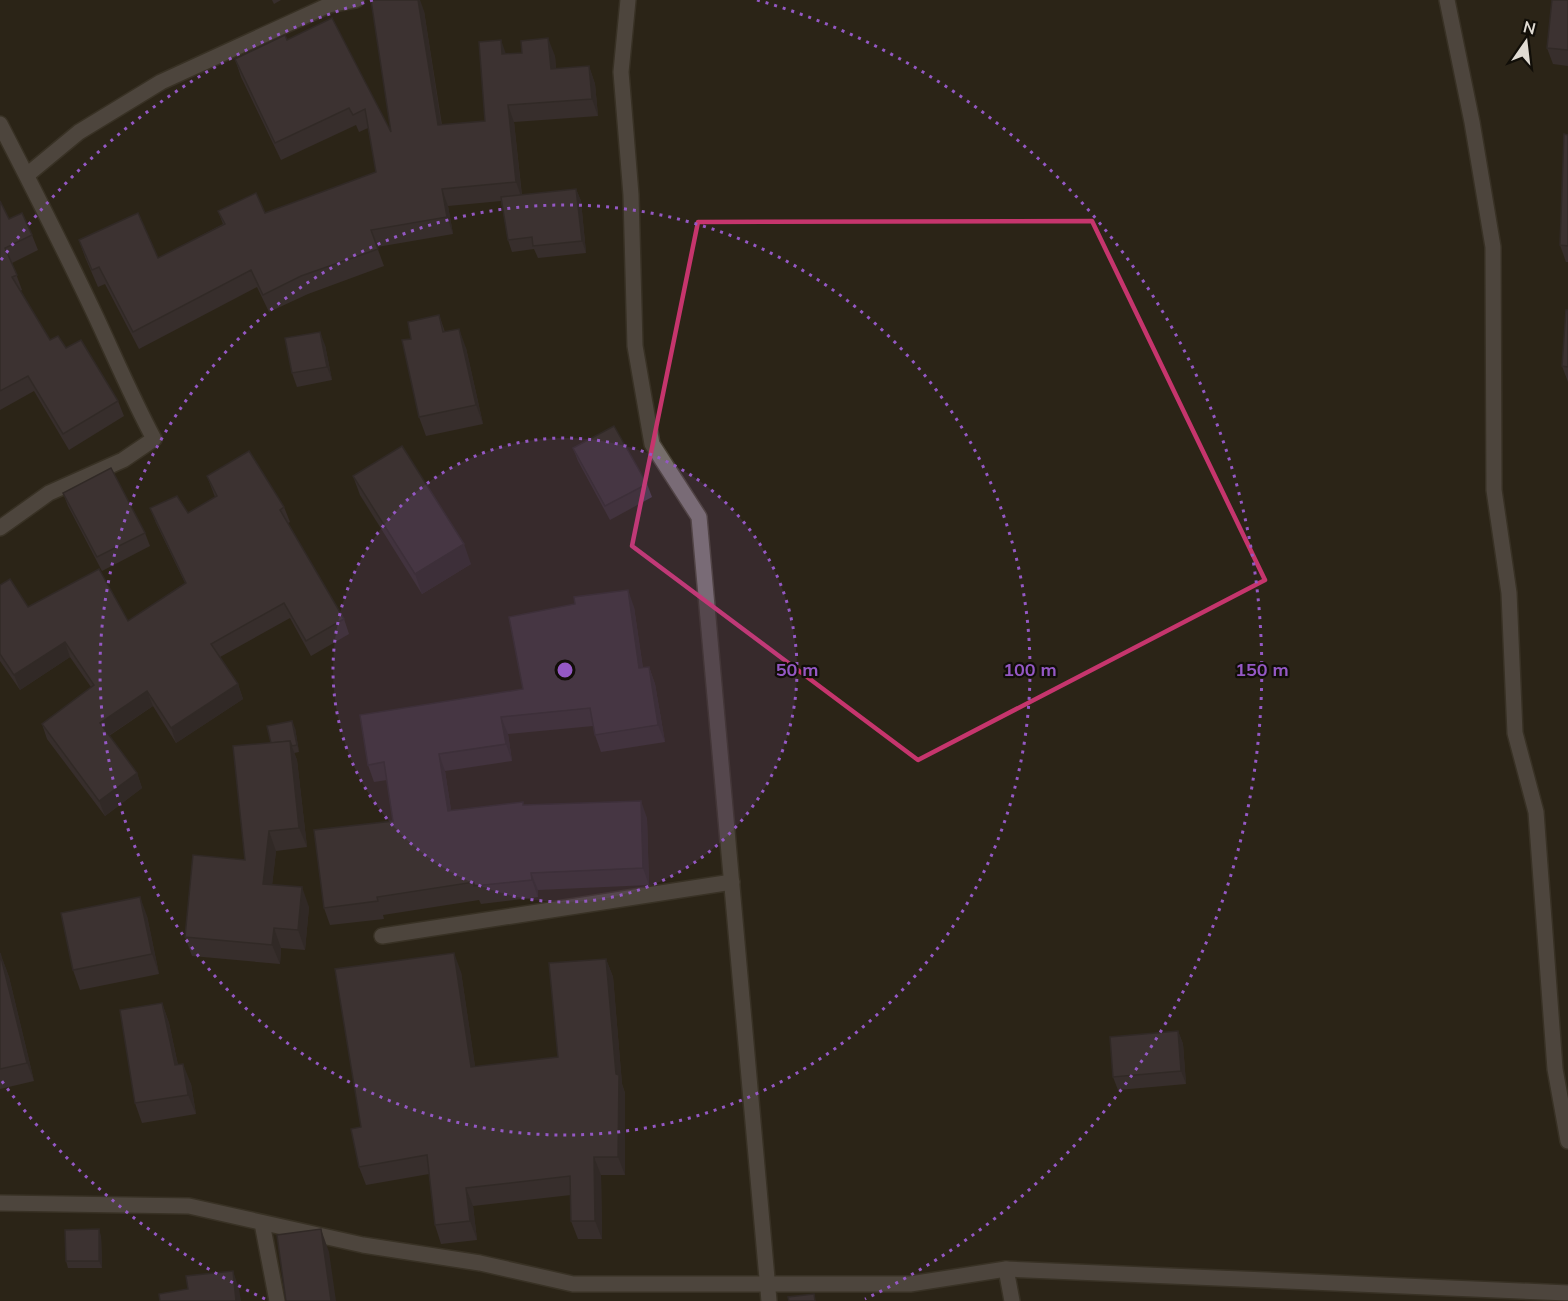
<svg xmlns="http://www.w3.org/2000/svg" width="1568" height="1301" font-family="Mulish,sans-serif">
<rect width="100%" height="100%" fill="#2b2417"/>
<g fill="none" stroke-linecap="round" stroke-linejoin="round">
<g stroke="#484135" stroke-width="18">
<g id="minor">
<polyline points="628,0 621,72 631,195 635,346 652,444 699,517 769,1301"/>
<polyline points="1447,0 1472,122 1493,247 1494,490 1509,593 1515,733 1536,812 1555,1069 1568,1141"/>
<path d="M0,124C33,188 66,253 97,319C116,360 133,400 154,439L123,460L49,493L0,528"/>
<polyline points="27,175 79,132 161,82 329,5 356,0"/>
<polyline points="382,936 732,882"/>
<polyline points="0,1203 189,1206 363,1245 480,1263 573,1284 910,1284 1006,1269 1568,1293"/>
<polyline points="262,1223 277,1301"/>
<polyline points="1006,1269 1012,1301"/>
</g>
</g>
<use href="#minor" stroke="#766e6b" stroke-width="15"/>
</g>
<g fill="#453a45">
<polygon points="272,0 281,0 274,4"/>
<polygon points="1568,0 1568,66 1553,64 1547,48"/>
<polygon points="424,11 442,125 485,121 506,54 555,56 556,69 589,66 595,84 598,116 514,122 522,195 576,189 581,201 586,253 538,258 534,249 512,252 508,240 501,201 448,206 453,234 377,247 384,266 308,294 269,312 257,287 139,349 105,284 98,287 85,257 79,240 158,258 223,224 218,211 265,213 376,172 368,128 359,132 356,125 281,160 241,77 235,59 287,40 391,132"/>
<polygon points="1568,135 1568,262 1566,262 1560,245"/>
<polygon points="0,201 9,219 32,235 38,250 12,263 22,290 20,291 50,340 66,348 118,401 124,416 69,450 34,391 0,410"/>
<polygon points="1568,310 1568,382 1562,366"/>
<polygon points="439,315 445,332 466,348 483,424 426,436 419,417 411,339"/>
<polygon points="325,345 332,380 297,387 292,373"/>
<polygon points="573,448 647,484 652,497 610,520 578,461"/>
<polygon points="207,476 284,507 290,522 288,523 344,619 349,634 311,656 290,618 220,657 238,684 243,699 176,743 153,706 109,736 137,773 142,788 105,816 47,739 42,724 91,687 70,657 20,690 0,661 0,585 28,607 128,621 185,583 156,523 150,508 188,513 215,497"/>
<polygon points="353,476 471,564 422,594 360,495"/>
<polygon points="63,493 145,533 150,546 102,571 68,506"/>
<polygon points="634,607 643,668 649,667 655,684 665,742 601,752 595,735 593,726 508,734 512,761 445,771 451,810 524,805 647,818 649,885 538,890 538,897 481,904 479,900 383,915 384,919 330,925 324,908 393,821 387,780 374,782 368,765 523,689"/>
<polygon points="295,728 299,752 294,753 297,760 307,847 276,851 272,885 309,907 305,950 281,948 280,964 192,956 185,937 245,860 271,743"/>
<polygon points="147,916 159,974 80,990 73,970"/>
<polygon points="0,953 9,977 34,1081 0,1089"/>
<polygon points="606,959 613,977 622,1084 625,1093 625,1175 601,1175 602,1239 578,1239 571,1221 571,1195 473,1206 477,1240 441,1244 435,1225 429,1174 366,1185 359,1167 361,1127 461,972 475,1067 558,1057"/>
<polygon points="162,1003 169,1023 178,1065 191,1084 196,1114 142,1123 135,1103"/>
<polygon points="1178,1031 1183,1044 1186,1084 1118,1090 1113,1077"/>
<polygon points="101,1236 102,1268 68,1268 66,1261"/>
</g>
<g fill="#383038">
<polygon points="418,0 420,0 424,11 444,143 438,125"/>
<polygon points="548,38 555,56 557,86 551,69"/>
<polygon points="501,40 507,57 502,54"/>
<polygon points="589,66 595,84 598,116 592,99"/>
<polygon points="508,105 514,122 522,199 516,182"/>
<polygon points="442,189 448,206 453,234 447,217"/>
<polygon points="576,189 581,201 586,253 582,241"/>
<polygon points="459,329 466,348 483,424 476,405"/>
<polygon points="320,332 325,345 332,380 327,367"/>
<polygon points="464,544 471,564 422,594 415,574"/>
<polygon points="628,590 634,607 645,685 639,668"/>
<polygon points="65,642 70,657 20,690 14,675"/>
<polygon points="649,667 655,684 665,742 658,725"/>
<polygon points="238,684 243,699 176,743 171,728"/>
<polygon points="147,691 153,706 105,738 100,723"/>
<polygon points="501,717 508,734 512,761 506,744"/>
<polygon points="292,721 295,728 299,752 297,745"/>
<polygon points="290,741 297,760 307,847 299,828"/>
<polygon points="439,754 445,771 454,828 448,811"/>
<polygon points="137,773 142,788 105,816 99,801"/>
<polygon points="641,801 647,818 649,885 643,868"/>
<polygon points="269,831 276,851 270,904 263,884"/>
<polygon points="531,873 538,890 538,897 532,880"/>
<polygon points="302,887 309,907 305,950 298,930"/>
<polygon points="140,897 147,916 159,974 152,954"/>
<polygon points="274,928 281,948 280,964 272,945"/>
<polygon points="454,953 461,972 478,1085 471,1067"/>
<polygon points="2,958 9,977 34,1081 27,1063"/>
<polygon points="606,959 613,977 622,1084 625,1093 625,1175 618,1157 616,1074"/>
<polygon points="162,1003 169,1023 182,1084 175,1065"/>
<polygon points="1178,1031 1183,1044 1186,1084 1181,1071"/>
<polygon points="183,1064 191,1084 196,1114 188,1095"/>
<polygon points="594,1157 601,1175 602,1239 595,1221"/>
<polygon points="466,1188 473,1206 477,1240 470,1221"/>
<polygon points="99,1229 101,1236 102,1268 99,1261"/>
<polygon points="321,1229 329,1252 336,1301 331,1301"/>
<polygon points="233,1271 239,1289 241,1301 236,1301"/>
</g>
<g fill="#504450" stroke="#383038" stroke-width="1.5">
<polygon points="371,0 418,0 438,125 485,121 479,42 501,40 502,54 522,53 521,41 548,38 551,69 589,66 592,99 508,105 516,182 442,189 447,217 371,230 378,249 301,276 263,295 251,270 133,332 99,267 92,270 79,240 138,213 158,258 225,224 218,211 256,193 265,213 376,172 365,109 353,115 349,108 275,143 235,59 285,35 287,40 332,18 391,132"/>
<polygon points="1552,0 1568,0 1568,50 1547,48"/>
<polygon points="1564,134 1568,135 1568,246 1560,245"/>
<polygon points="576,189 582,241 533,246 532,237 508,240 501,197"/>
<polygon points="0,201 9,219 22,213 32,235 5,248 17,275 12,277 50,340 58,336 66,348 81,340 118,401 63,434 28,376 0,391"/>
<polygon points="1566,310 1568,310 1568,367 1562,366"/>
<polygon points="439,315 443,332 459,329 476,405 419,417 402,340 411,339 408,322"/>
<polygon points="320,332 327,367 292,373 285,338"/>
<polygon points="614,426 647,484 605,506 573,448"/>
<polygon points="402,446 464,544 415,574 353,476"/>
<polygon points="249,451 284,507 280,510 344,619 306,641 284,603 211,644 238,684 171,728 147,691 100,723 137,773 99,801 42,724 94,685 65,642 14,675 0,654 0,585 10,579 28,607 99,569 128,621 186,583 150,508 177,496 188,513 217,496 207,476"/>
<polygon points="111,468 145,533 97,557 63,493"/>
<polygon points="628,590 639,668 649,667 658,725 595,735 590,708 501,717 506,744 439,754 448,811 523,802 523,805 641,801 643,868 531,873 532,880 474,886 474,882 377,897 378,901 324,908 314,830 393,821 384,762 368,765 360,715 523,689 509,617 575,604 574,597"/>
<polygon points="292,721 297,745 292,746 290,741 271,743 267,726"/>
<polygon points="290,741 299,828 269,831 263,884 302,887 298,930 274,928 272,945 185,937 193,855 245,860 233,746"/>
<polygon points="140,897 152,954 73,970 61,913"/>
<polygon points="0,953 27,1063 0,1069"/>
<polygon points="454,953 471,1067 558,1057 549,963 606,959 616,1074 619,1075 618,1157 594,1157 595,1221 571,1221 570,1176 466,1188 470,1221 435,1225 427,1155 359,1167 351,1129 361,1127 335,969"/>
<polygon points="162,1003 175,1065 183,1064 188,1095 135,1103 120,1010"/>
<polygon points="1178,1031 1181,1071 1113,1077 1110,1037"/>
<polygon points="99,1229 99,1261 66,1261 65,1230"/>
<polygon points="321,1229 331,1301 286,1301 277,1235"/>
<polygon points="233,1271 236,1301 160,1301 159,1294 188,1289 186,1276"/>
<polygon points="814,1294 815,1301 789,1301 788,1297"/>
</g>
<path d="M0 0H1568V1301H0ZM1092,221L1265,580L918,760L632,546L698,222Z" fill="#2b2417" fill-opacity=".55" fill-rule="evenodd"/>
<path fill="none" stroke="#c6356d" stroke-width="4.5" stroke-linejoin="round" d="M1092,221L1265,580L918,760L632,546L698,222Z"/>
<circle cx="565" cy="670" r="232" fill="#9458c4" fill-opacity=".12"/>
<g fill="none" stroke="#9458c4" stroke-width="3" stroke-dasharray="3 6">
<circle cx="565" cy="670" r="232"/>
<circle cx="565" cy="670" r="465"/>
<path d="M265 1299A697 697 0 0 1 1 1080M1 260A697 697 0 0 1 373 0M757 0A697 697 0 0 1 865 1299"/>
</g>
<circle cx="565" cy="670" r="9" fill="#9458c4" stroke="#110e08" stroke-width="3"/>
<g font-size="18" text-anchor="middle" font-weight="bold" fill="#9458c4" stroke="#110e08" stroke-width="4.5" stroke-linejoin="round" paint-order="stroke">
<text x="797" y="676">50 m</text>
<text x="1030" y="676">100 m</text>
<text x="1262" y="676">150 m</text>
</g>
<g transform="translate(1526 42) rotate(14)" stroke="#110e08" stroke-width="4.5" paint-order="stroke">
<path d="M0-4.5L10 22L0 15L-10 22Z" fill="#e0dbd3"/>
<text y="-9" font-size="16" font-weight="bold" text-anchor="middle" fill="#e0dbd3">N</text>
</g>
</svg>
